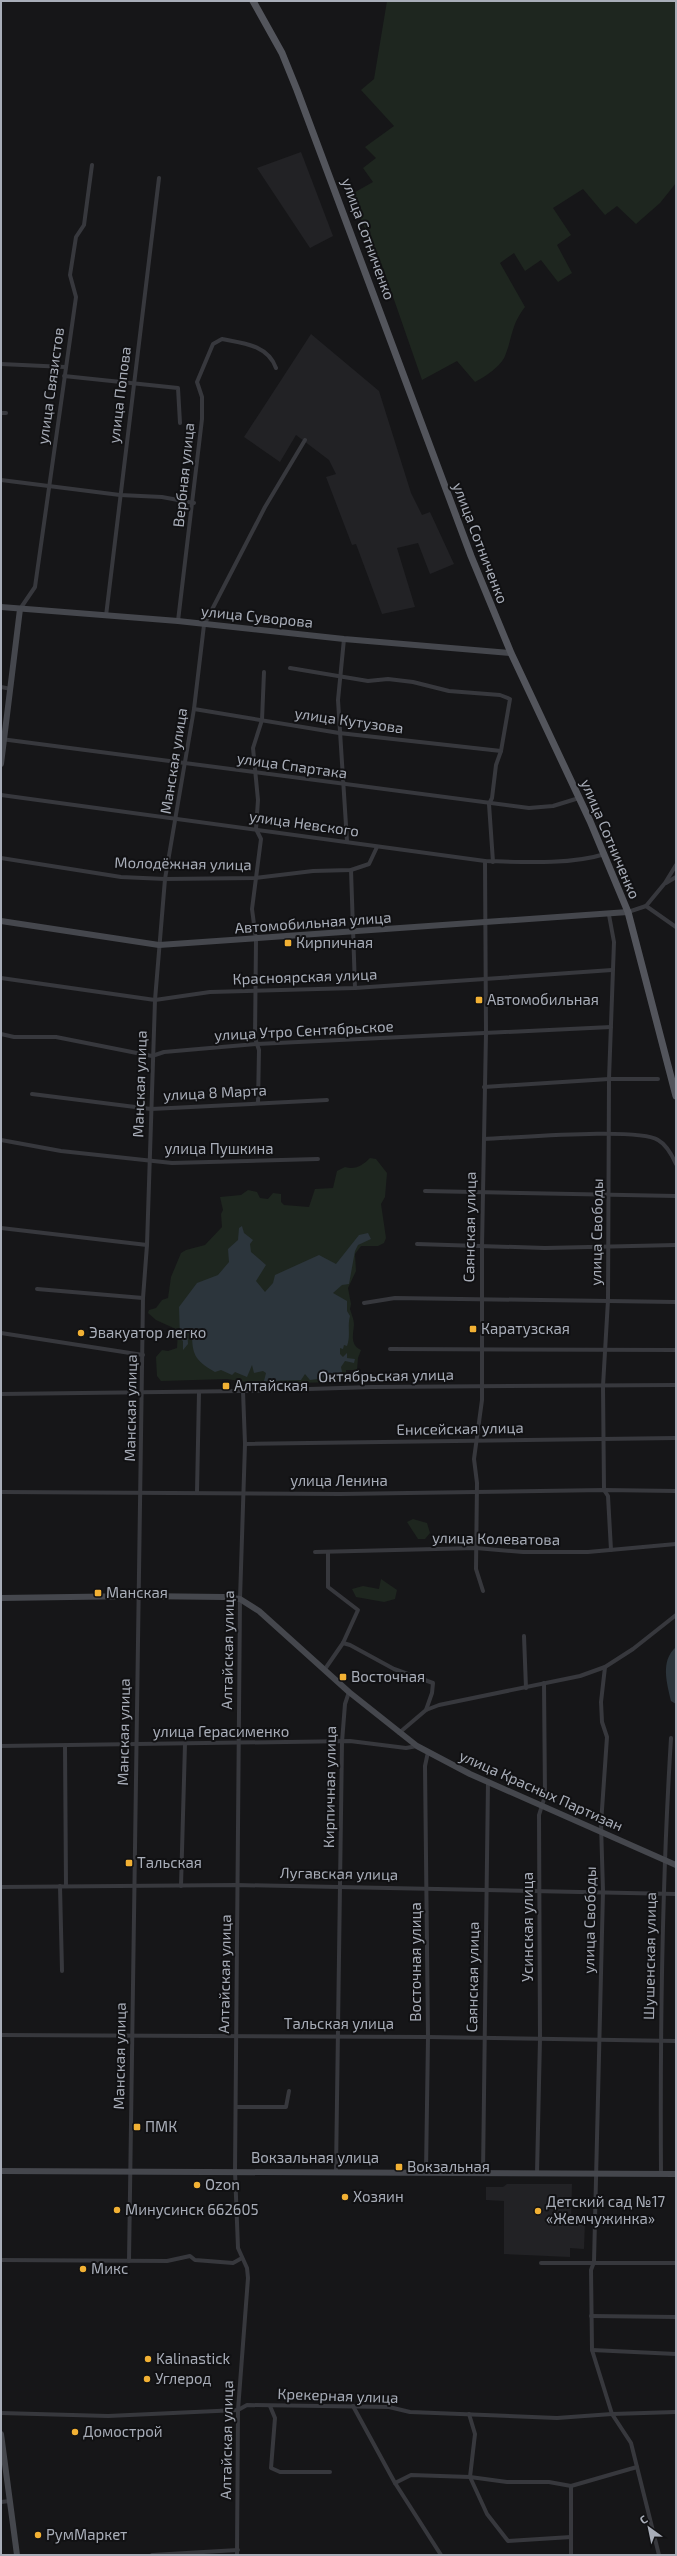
<svg xmlns="http://www.w3.org/2000/svg" width="677" height="2556" font-family="'Exo 2',sans-serif">
<rect width="100%" height="100%" fill="#161618"/>
<g fill="#222225">
<polygon points="301,152 333,236 310,248 257,168"/>
<polygon points="311,334 379,391 411,493 422,515 430,512 454,564 430,574 418,543 397,548 415,607 382,614 356,544 352,545 326,477 336,474 329,460 296,435 280,462 244,437"/>
<polygon points="507,2184 572,2184 571,2221 585,2221 584,2249 570,2248 570,2257 504,2254 504,2201 486,2200 486,2187 503,2187"/>
</g>
<g fill="#1e261f">
<path d="M387,1H676V183L660,203L636,224L617,206L605,215L583,189L553,208L571,235L557,245L572,273L558,282L541,260L525,271L514,253L500,263L525,307C511,325 513,336 505,356C501,366 485,377 475,382L457,361L422,380L383,268L350,195L373,182L363,168L376,158L365,147L394,126L361,90L374,79Z"/>
<path d="M370,1158L376,1159L387,1173L385,1197L381,1204L386,1238L384,1243L378,1246H361L355,1254L356,1271L348,1288L351,1304L350,1309C351,1313 354,1319 354,1325C353,1335 350,1345 361,1350L358,1358L357,1370H346V1376L337,1382L257,1384L227,1379L161,1381L157,1376L156,1357L162,1350L168,1351L177,1348L178,1330L156,1320L148,1313L149,1310L156,1308L162,1300L168,1298L171,1277L181,1253L186,1250L205,1245L222,1227L221,1214L223,1210L220,1197L241,1195L248,1190L257,1192L260,1198L268,1199L273,1193L281,1194V1202L284,1205L309,1207L315,1189L333,1188L337,1171L345,1167C356,1170 363,1165 370,1158Z"/>
<polygon points="413,1519 427,1523 430,1533 425,1539 418,1539 407,1522"/>
<polygon points="381,1579 397,1590 395,1599 384,1602 356,1597 352,1589 363,1586 379,1589"/>
</g>
<g fill="#2c353c">
<path d="M242,1226L244,1233L253,1240L250,1244L251,1252L266,1265L256,1281L265,1292L273,1283L275,1275L319,1255L336,1264L359,1235L368,1233L371,1239L358,1245L355,1251L349,1284L342,1285L333,1293L347,1301V1311L350,1316C347,1327 351,1335 347,1346L344,1345L343,1349L340,1348V1354L343,1357L347,1353V1358L355,1359L354,1363L345,1361L341,1367L342,1372L338,1375L331,1373L327,1378L319,1376L318,1379L310,1380L305,1374L301,1380L264,1381L266,1373L263,1371L254,1373L252,1365L247,1377L235,1372L232,1375L221,1370L215,1372C194,1360 192,1354 192,1331L187,1329L188,1344L183,1350V1341L180,1338L179,1307L197,1283L218,1275L229,1262L228,1249L238,1240L239,1228Z"/>
<path d="M676,1647V1704L671,1701C667,1683 660,1661 676,1647Z"/>
</g>
<g fill="none" stroke-linecap="round" stroke-linejoin="round">
<g stroke="#37383d" stroke-width="4">
<polyline points="1,364 65,367"/>
<polyline points="64,376 178,388 180,423"/>
<polyline points="1,413 6,413"/>
<polyline points="1,480 120,495 162,497 194,503"/>
<polyline points="20,609 35,587 76,297 70,275 76,237 84,225 92,165"/>
<polyline points="106,616 159,178"/>
<path d="M178,621L202,419V397L197,382L213,344L222,339C243,343 268,345 276,368"/>
<polyline points="344,639 338,700 347,841"/>
<polyline points="290,668 368,681 388,679 413,682 449,691 500,695 510,699 501,751 496,765 492,798 489,804 493,862"/>
<polyline points="1,687 11,689"/>
<polyline points="194,709 339,733 501,751"/>
<polyline points="1,739 529,808 553,806 579,798"/>
<path d="M1,795L485,861C521,862 570,865 605,854"/>
<polyline points="1,858 121,877 165,879 255,878 313,871 351,870 369,864 377,847"/>
<polyline points="351,870 355,988"/>
<polyline points="666,883 676,877"/>
<polyline points="646,906 665,883 676,865"/>
<polyline points="628,912 646,906 676,927"/>
<polyline points="609,915 614,942 609,1079 608,1300 603,1386 604,1490 608,1496 611,1550"/>
<polyline points="1,978 155,1000 210,992 355,988 612,970"/>
<polyline points="1,1034 14,1037 56,1037 152,1056 164,1052 257,1044 611,1027"/>
<polyline points="484,1087 609,1079 658,1079"/>
<polyline points="32,1094 151,1109 327,1100"/>
<polyline points="258,1103 259,1050 255,1038 256,940 252,909 261,839 256,829 258,800 253,748 262,720 264,672"/>
<path d="M484,1139C515,1138 638,1127 658,1140C667,1145 672,1155 676,1164"/>
<polyline points="1,1140 61,1151 172,1163 318,1159"/>
<polyline points="425,1191 676,1196"/>
<polyline points="1,1228 147,1245"/>
<polyline points="417,1244 545,1248 676,1245"/>
<polyline points="37,1289 143,1298"/>
<polyline points="364,1303 395,1298 676,1302"/>
<polyline points="1,1333 143,1355"/>
<polyline points="390,1349 676,1350"/>
<polyline points="1,1394 243,1391 372,1387 676,1385"/>
<polyline points="245,1444 676,1438"/>
<polyline points="1,1492 340,1494 604,1490 676,1491"/>
<polyline points="197,1492 199,1392"/>
<polyline points="315,1552 476,1548 523,1552 588,1552 676,1544"/>
<polyline points="483,1591 476,1569 477,1483 474,1459 482,1400 482,1246 486,1033 485,861"/>
<polyline points="524,1636 526,1688"/>
<polyline points="343,1643 350,1645 394,1669 433,1683 432,1693 426,1710"/>
<polyline points="605,1667 601,1702 602,1722 607,1737 601,1824 603,1891 594,2262 591,2270 592,2350 612,2414 631,2443 659,2555"/>
<polyline points="325,1669 343,1643 358,1610 328,1587 328,1552"/>
<polyline points="399,1733 426,1710 439,1705 580,1676 605,1667 633,1649 676,1615"/>
<polyline points="1,1746 350,1741 406,1748 417,1746"/>
<polyline points="65,1746 66,1886"/>
<polyline points="60,1886 62,1971"/>
<polyline points="181,1886 185,1744"/>
<polyline points="1,1887 236,1885 676,1894"/>
<polyline points="1,2035 428,2037 676,2041"/>
<polyline points="236,2107 286,2107 289,2091"/>
<polyline points="336,2172 342,1742 345,1704 349,1692"/>
<polyline points="426,2172 428,2037 425,1766 428,1752"/>
<polyline points="483,2173 488,1781"/>
<polyline points="537,2173 540,2039 539,1815 545,1796 544,1683"/>
<path d="M661,2174C660,2029 662,1883 671,1738"/>
<polyline points="1,2260 167,2261 190,2256 195,2260 233,2263 242,2258"/>
<polyline points="129,2261 143,1298 147,1245 155,1000 165,879 194,709 204,625 265,507 305,440"/>
<polyline points="541,2263 676,2263"/>
<polyline points="591,2316 676,2317"/>
<polyline points="592,2350 676,2354"/>
<polyline points="270,2406 275,2418 271,2468 280,2472 330,2472"/>
<polyline points="353,2406 395,2483 441,2555"/>
<polyline points="1,2413 108,2416 238,2410 247,2405 389,2407 410,2412 557,2418 612,2414 676,2412"/>
<polyline points="469,2414 475,2434 470,2477 487,2514 508,2541 571,2537"/>
<polyline points="395,2483 411,2475 470,2477 507,2482 549,2482 571,2486 637,2467"/>
<polyline points="1,2502 10,2501"/>
<polyline points="152,2555 238,2550"/>
<polyline points="237,2555 238,2410 248,2278 247,2268 238,2248 235,2171 240,1599 245,1444 243,1391"/>
<polyline points="571,2555 571,2486"/>
</g>
<g stroke="#45474d" stroke-width="6">
<polyline points="1,607 178,621 344,639 511,653"/>
<polyline points="1,764 20,609"/>
<polyline points="1,921 159,945 628,912"/>
<polyline points="1,1598 139,1596 224,1597 240,1599 259,1611 349,1692 417,1746 470,1774 676,1865"/>
<polyline points="1,2171 676,2174"/>
<polyline points="1,2434 17,2555"/>
</g>
<polyline stroke="#53555c" stroke-width="7" points="253,1 282,53 297,90 471,556 511,653 590,821 628,912 676,1096"/>
</g>
<g fill="#f2b134" stroke="#111113" stroke-width="1.5">
<rect x="284" y="939" width="8" height="8" rx="2"/>
<rect x="475" y="996" width="8" height="8" rx="2"/>
<rect x="469" y="1325" width="8" height="8" rx="2"/>
<circle cx="81" cy="1333" r="4"/>
<rect x="222" y="1382" width="8" height="8" rx="2"/>
<rect x="94" y="1589" width="8" height="8" rx="2"/>
<rect x="339" y="1673" width="8" height="8" rx="2"/>
<rect x="125" y="1859" width="8" height="8" rx="2"/>
<rect x="133" y="2123" width="8" height="8" rx="2"/>
<rect x="395" y="2163" width="8" height="8" rx="2"/>
<circle cx="197" cy="2185" r="4"/>
<circle cx="345" cy="2197" r="4"/>
<circle cx="117" cy="2210" r="4"/>
<circle cx="538" cy="2211" r="4"/>
<circle cx="83" cy="2269" r="4"/>
<circle cx="148" cy="2359" r="4"/>
<circle cx="147" cy="2379" r="4"/>
<circle cx="75" cy="2432" r="4"/>
<circle cx="38" cy="2535" r="4"/>
</g>
<g text-anchor="middle" stroke-width="4" stroke-linejoin="round" paint-order="stroke">
<g font-size="15" fill="#a8adb8" stroke="#111113">
<text transform="translate(368 239) rotate(70)" y="5">улица Сотниченко</text>
<text transform="translate(51 386) rotate(-82)" y="5">улица Связистов</text>
<text transform="translate(120 395) rotate(-83)" y="5">улица Попова</text>
<text transform="translate(184 475) rotate(-84)" y="5">Вербная улица</text>
<text transform="translate(480 543) rotate(69)" y="5">улица Сотниченко</text>
<text transform="translate(257 617) rotate(6)" y="5">улица Суворова</text>
<text transform="translate(349 721) rotate(8)" y="5">улица Кутузова</text>
<text transform="translate(174 761) rotate(-81)" y="5">Манская улица</text>
<text transform="translate(292 766) rotate(8)" y="5">улица Спартака</text>
<text transform="translate(304 824) rotate(8)" y="5">улица Невского</text>
<text transform="translate(610 839) rotate(67)" y="5">улица Сотниченко</text>
<text transform="translate(183 864) rotate(1)" y="5">Молодёжная улица</text>
<text transform="translate(313 923) rotate(-4)" y="5">Автомобильная улица</text>
<text transform="translate(305 977) rotate(-2)" y="5">Красноярская улица</text>
<text transform="translate(304 1031) rotate(-3)" y="5">улица Утро Сентябрьское</text>
<text transform="translate(140 1084) rotate(-88)" y="5">Манская улица</text>
<text transform="translate(215 1093) rotate(-3)" y="5">улица 8 Марта</text>
<text x="219" y="1154">улица Пушкина</text>
<text transform="translate(470 1227) rotate(-89)" y="5">Саянская улица</text>
<text transform="translate(597 1232) rotate(-89)" y="5">улица Свободы</text>
<text transform="translate(386 1376) rotate(-1)" y="5">Октябрьская улица</text>
<text transform="translate(131 1408) rotate(-89)" y="5">Манская улица</text>
<text transform="translate(460 1429) rotate(-1)" y="5">Енисейская улица</text>
<text x="339" y="1486">улица Ленина</text>
<text transform="translate(496 1539) rotate(1)" y="5">улица Колеватова</text>
<text transform="translate(228 1650) rotate(-89)" y="5">Алтайская улица</text>
<text transform="translate(124 1732) rotate(-89)" y="5">Манская улица</text>
<text x="221" y="1737">улица Герасименко</text>
<text transform="translate(330 1787) rotate(-89)" y="5">Кирпичная улица</text>
<text transform="translate(541 1791) rotate(24)" y="5">улица Красных Партизан</text>
<text transform="translate(339 1874) rotate(1)" y="5">Лугавская улица</text>
<text transform="translate(590 1920) rotate(-89)" y="5">улица Свободы</text>
<text transform="translate(528 1927) rotate(-90)" y="5">Усинская улица</text>
<text transform="translate(650 1956) rotate(-89)" y="5">Шушенская улица</text>
<text transform="translate(416 1962) rotate(-90)" y="5">Восточная улица</text>
<text transform="translate(225 1974) rotate(-89)" y="5">Алтайская улица</text>
<text transform="translate(473 1977) rotate(-89)" y="5">Саянская улица</text>
<text x="339" y="2029">Тальская улица</text>
<text transform="translate(120 2056) rotate(-89)" y="5">Манская улица</text>
<text x="315" y="2163">Вокзальная улица</text>
<text transform="translate(338 2396) rotate(2)" y="5">Крекерная улица</text>
<text transform="translate(227 2440) rotate(-89)" y="5">Алтайская улица</text>
</g>
<g font-size="15" fill="#a8adb8" stroke="#111113" text-anchor="start">
<text x="296" y="948">Кирпичная</text>
<text x="487" y="1005">Автомобильная</text>
<text x="481" y="1334">Каратузская</text>
<text x="89" y="1338">Эвакуатор легко</text>
<text x="234" y="1391">Алтайская</text>
<text x="106" y="1598">Манская</text>
<text x="351" y="1682">Восточная</text>
<text x="137" y="1868">Тальская</text>
<text x="145" y="2132">ПМК</text>
<text x="407" y="2172">Вокзальная</text>
<text x="205" y="2190">Ozon</text>
<text x="353" y="2202">Хозяин</text>
<text x="546" y="2207">Детский сад №17<tspan x="546" dy="17">«Жемчужинка»</tspan></text>
<text x="125" y="2215">Минусинск 662605</text>
<text x="91" y="2274">Микс</text>
<text x="156" y="2364">Kalinastick</text>
<text x="155" y="2384">Углерод</text>
<text x="83" y="2437">Домострой</text>
<text x="46" y="2540">РумМаркет</text>
</g>
</g>
<rect width="677" height="2556" fill="none" stroke="#a8adb8" stroke-width="4"/>
<g transform="translate(649 2528) rotate(327)" stroke="#111113" stroke-width="3" paint-order="stroke">
<path d="M0-3L7 15L0 10L-7 15Z" fill="#a8adb8"/>
<text y="-6" font-size="11" font-weight="bold" text-anchor="middle" fill="#a8adb8">С</text>
</g>
</svg>
